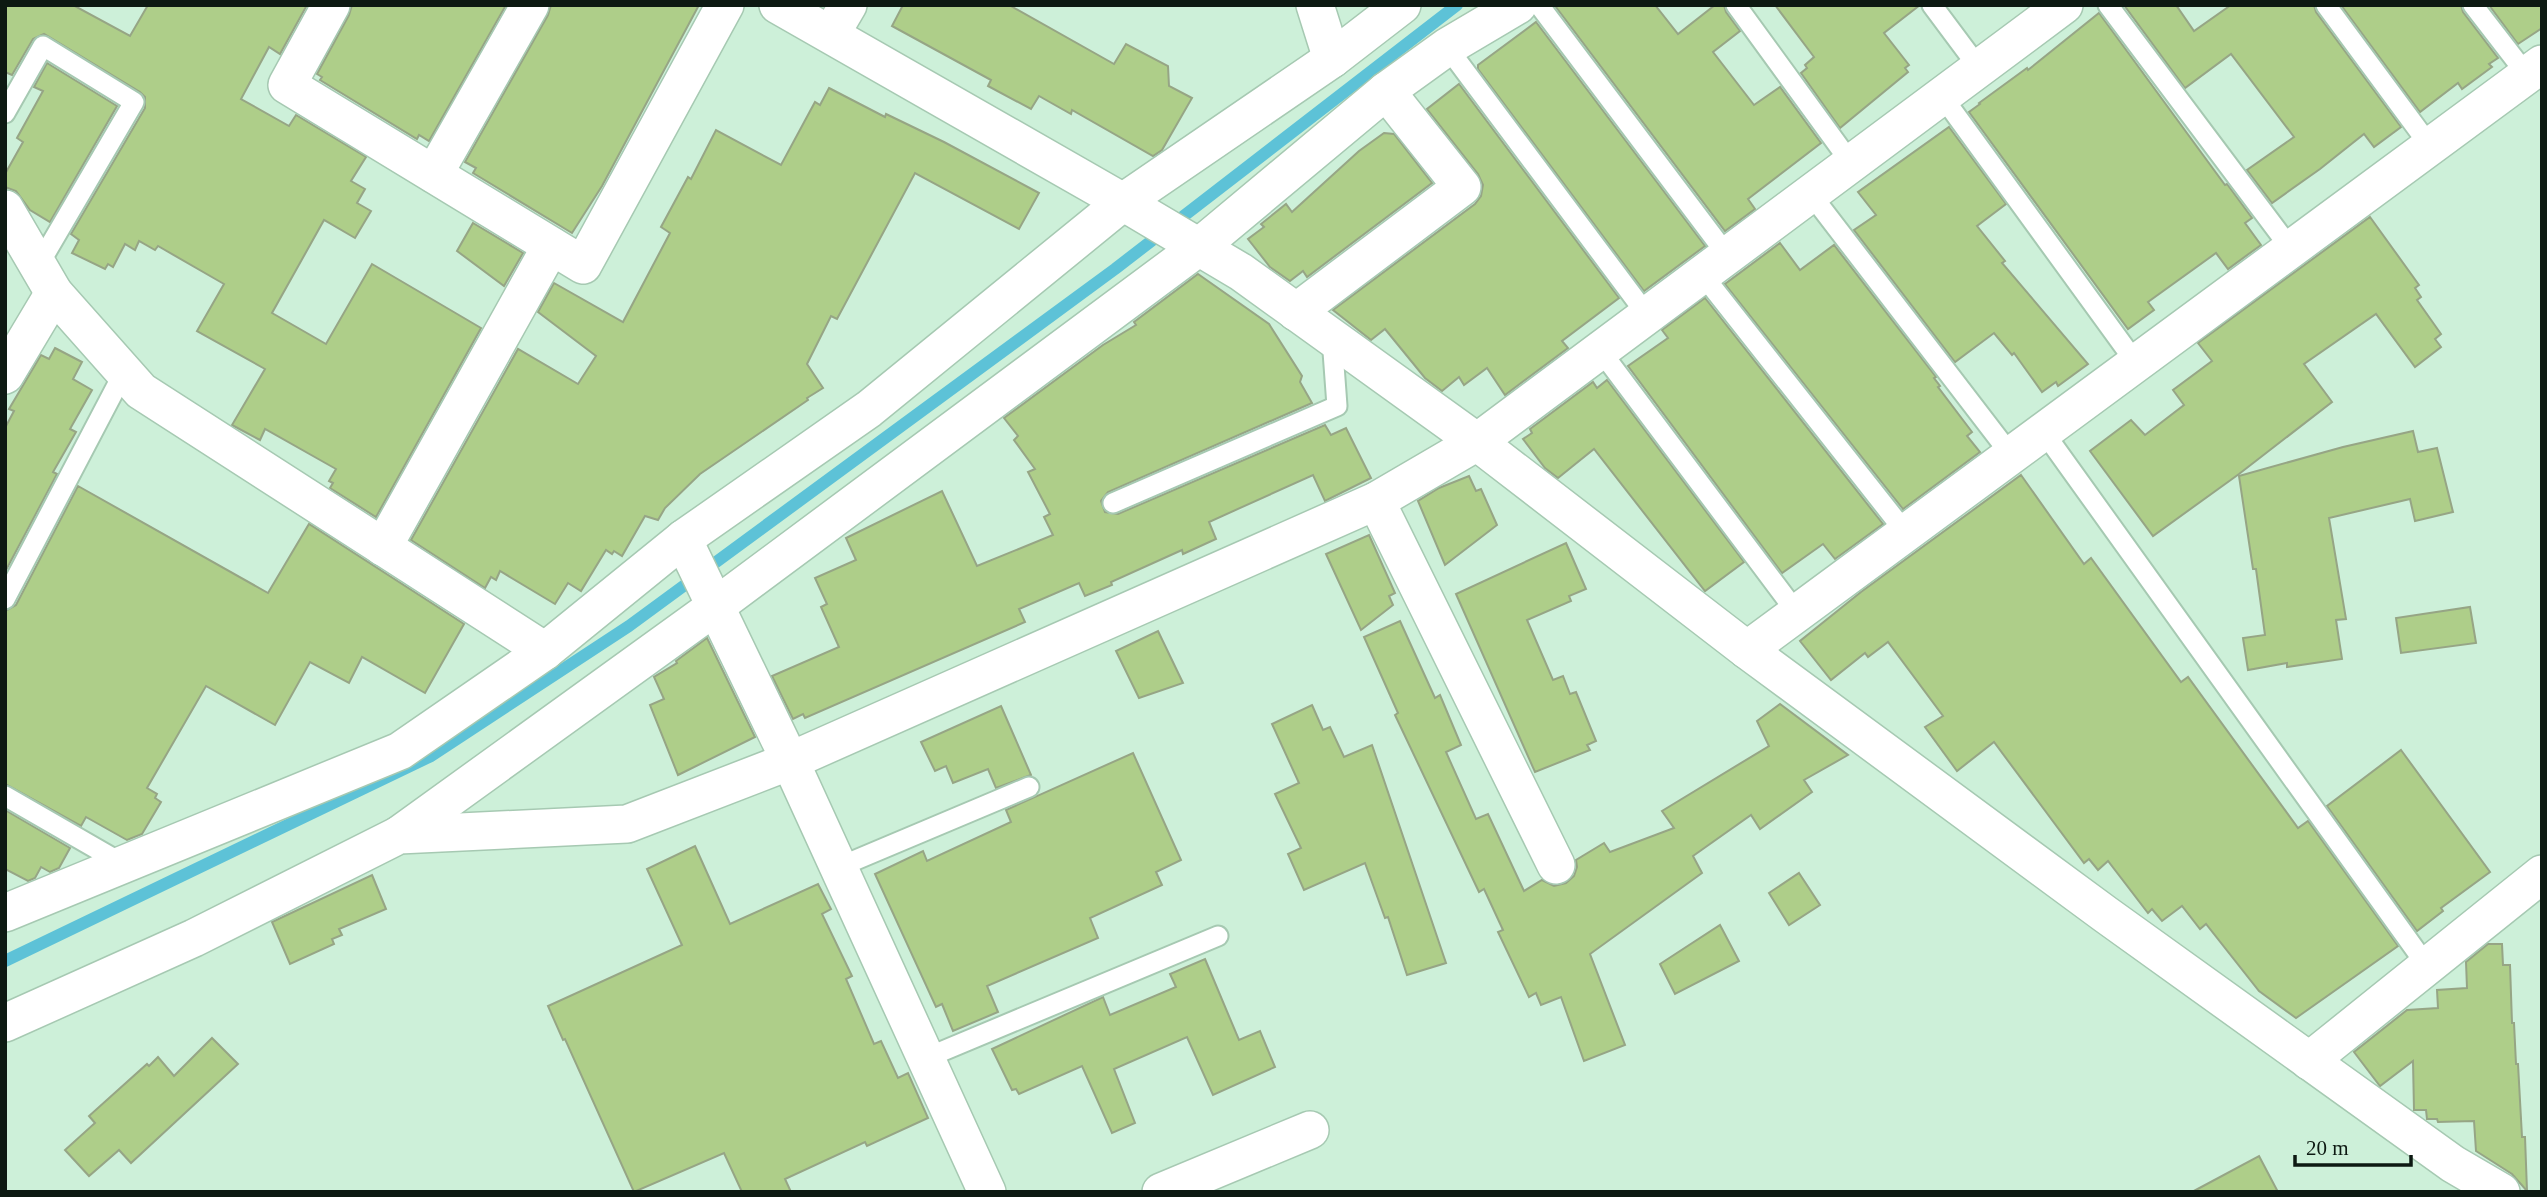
<svg xmlns="http://www.w3.org/2000/svg" width="2547" height="1197" font-family="'Times New Roman',serif">
<rect width="100%" height="100%" fill="#cdf0d9"/>
<g fill="none" stroke-linecap="round" stroke-linejoin="round">
<polyline stroke="#5dc2d7" stroke-width="12" points="5,961 431,756 629,626 1115,269 1457,5"/>
</g>
<g fill="#aece89" stroke="#96a585" stroke-width="2">
<polygon points="5,5 73,5 130,36 148,5 307,5 280,54 269,47 241,99 289,126 296,115 366,157 351,181 365,189 357,203 371,211 355,238 324,220 272,313 326,344 372,264 481,328 376,517 330,488 333,483 329,481 336,469 265,429 260,440 232,425 265,369 197,331 224,284 158,246 155,250 139,241 135,250 125,244 113,267 108,264 105,269 72,253 79,240 71,234 145,108 145,97 140,92 44,34 33,39 12,75 5,72"/>
<polygon points="352,5 506,5 429,141 419,135 417,139 320,80 322,77 317,74 349,15"/>
<polygon points="551,5 699,5 602,186 572,233 473,173 476,168 465,162 548,15"/>
<polygon points="903,5 1009,5 1114,64 1126,44 1168,66 1169,86 1192,98 1162,150 1153,156 1072,110 1071,114 1039,96 1031,109 988,86 991,80 892,26"/>
<polygon points="1559,5 1655,5 1678,34 1715,5 1724,5 1726,12 1740,31 1713,52 1754,105 1780,87 1821,143 1748,199 1755,209 1725,231 1556,7"/>
<polygon points="1775,5 1920,5 1884,33 1909,65 1905,68 1908,72 1840,128 1801,73 1807,68 1805,65 1814,57"/>
<polygon points="2124,5 2176,5 2194,31 2231,5 2314,5 2316,12 2401,127 2374,147 2364,134 2320,169 2272,203 2247,170 2294,137 2231,54 2185,88"/>
<polygon points="2341,5 2461,5 2463,12 2498,58 2489,64 2492,67 2462,89 2458,83 2420,112"/>
<polygon points="2489,5 2542,5 2542,28 2518,44"/>
<polygon points="2099,13 2225,185 2227,184 2252,218 2245,223 2261,245 2228,269 2216,253 2148,302 2154,310 2128,329 1969,112 1980,104 1979,103 2027,68 2028,70"/>
<polygon points="1536,22 1705,246 1644,291 1478,69 1478,65"/>
<polygon points="47,63 117,106 50,222 30,210 16,191 5,187 5,174 23,142 17,138 43,91 34,87"/>
<polygon points="1459,84 1619,298 1562,341 1568,348 1505,395 1487,368 1464,385 1459,377 1442,391 1425,378 1385,329 1371,340 1333,310 1475,204 1481,196 1483,185 1478,174 1427,109"/>
<polygon points="829,88 885,117 886,114 944,142 1039,193 1019,229 915,173 837,319 831,316 807,364 823,388 807,398 808,400 700,474 665,508 658,520 645,516 622,556 614,551 612,554 606,550 581,591 568,583 555,604 500,571 496,580 491,577 485,588 411,540 518,349 578,384 596,356 538,312 554,283 623,322 670,233 661,227 688,177 691,179 716,130 781,165 815,102 820,105"/>
<polygon points="1949,127 2006,204 1977,226 2005,261 2002,263 2088,364 2058,386 2056,382 2042,392 2014,353 2012,355 1994,333 1955,362 1854,230 1876,215 1858,192"/>
<polygon points="1384,133 1394,134 1432,183 1307,277 1303,271 1290,281 1270,267 1248,239 1264,227 1261,224 1286,204 1292,212 1359,151"/>
<polygon points="2370,217 2419,285 2415,288 2421,297 2417,300 2441,334 2435,339 2441,347 2415,367 2376,314 2304,364 2332,402 2239,474 2153,536 2090,451 2131,420 2145,435 2184,405 2173,390 2212,361 2198,343"/>
<polygon points="473,223 523,253 504,286 457,251"/>
<polygon points="1780,243 1800,270 1834,245 1936,377 1934,378 1940,386 1938,387 1972,432 1967,436 1980,452 1903,509 1725,284"/>
<polygon points="1198,274 1269,324 1302,376 1300,382 1312,403 1108,492 1101,501 1105,512 1118,514 1325,425 1331,435 1346,428 1371,478 1325,501 1313,475 1209,522 1216,539 1183,554 1182,550 1111,582 1112,585 1085,596 1079,583 1019,609 1025,622 805,718 803,714 793,719 772,676 839,647 821,607 827,604 815,578 856,560 846,538 942,491 977,566 1053,535 1044,517 1050,514 1028,472 1035,469 1014,440 1018,436 1004,418 1103,345 1136,325 1134,322"/>
<polygon points="1705,298 1883,524 1835,559 1823,544 1782,573 1628,366 1668,338 1662,330"/>
<polygon points="55,348 82,362 73,379 92,390 70,429 76,432 53,472 57,474 5,572 5,428 14,411 9,409 41,355 49,359"/>
<polygon points="1607,380 1744,562 1705,591 1594,449 1558,478 1545,468 1523,439 1532,433 1530,429 1593,382 1597,388"/>
<polygon points="2413,431 2418,452 2437,448 2453,512 2415,521 2410,499 2329,518 2346,619 2336,620 2342,659 2287,667 2287,663 2248,670 2243,638 2265,635 2256,569 2253,569 2239,476 2343,447"/>
<polygon points="2021,475 2084,564 2091,558 2181,682 2188,677 2298,828 2308,821 2398,946 2296,1018 2259,991 2206,924 2200,929 2182,906 2162,921 2152,909 2148,913 2108,861 2098,870 2089,859 2084,863 1994,742 1957,771 1925,727 1943,716 1888,642 1868,657 1865,653 1831,680 1800,641 1861,592"/>
<polygon points="1469,476 1476,491 1481,489 1497,525 1445,565 1418,501 1439,488"/>
<polygon points="78,486 268,593 309,524 464,624 425,693 362,657 349,683 310,662 275,725 206,686 147,788 157,794 155,798 161,802 142,834 127,840 86,817 81,826 5,784 5,611 16,605"/>
<polygon points="1369,535 1395,593 1389,596 1393,605 1361,630 1326,554"/>
<polygon points="1566,543 1586,589 1569,596 1571,601 1527,620 1553,680 1563,676 1570,694 1576,692 1596,741 1587,745 1590,750 1535,772 1456,594"/>
<polygon points="2470,607 2476,643 2401,653 2396,618"/>
<polygon points="1400,621 1435,698 1440,695 1461,745 1446,752 1476,819 1488,814 1524,891 1542,880 1554,886 1566,883 1574,876 1577,867 1576,860 1604,843 1610,852 1674,828 1662,811 1769,746 1757,721 1780,704 1848,755 1804,780 1812,792 1760,829 1751,815 1693,856 1702,873 1590,954 1625,1045 1584,1061 1561,997 1541,1005 1536,993 1529,997 1498,932 1503,930 1484,889 1479,892 1395,715 1398,713 1364,637"/>
<polygon points="1158,631 1183,683 1139,698 1116,651"/>
<polygon points="707,638 755,737 678,775 650,705 664,699 654,677 677,663 676,661"/>
<polygon points="1312,705 1323,730 1330,727 1344,757 1372,745 1446,963 1407,975 1388,917 1385,918 1365,863 1304,890 1288,854 1301,848 1275,794 1299,783 1272,724"/>
<polygon points="1001,706 1031,775 996,788 988,769 953,783 946,766 935,771 921,742"/>
<polygon points="2401,750 2490,872 2441,908 2443,911 2417,931 2327,806"/>
<polygon points="1133,753 1181,860 1156,872 1162,885 1090,918 1098,938 987,986 998,1012 953,1031 942,1004 936,1007 875,874 923,851 927,861 1011,822 1006,810"/>
<polygon points="5,810 70,848 59,868 50,872 41,867 35,878 28,881 5,869"/>
<polygon points="695,846 730,924 818,884 831,909 822,914 852,976 846,979 874,1044 881,1041 898,1078 908,1073 928,1118 867,1146 865,1142 785,1179 791,1192 742,1192 724,1153 634,1192 565,1039 563,1040 548,1006 682,945 647,869"/>
<polygon points="1799,873 1820,905 1789,925 1769,893"/>
<polygon points="372,875 386,909 339,929 342,935 332,939 334,944 290,964 272,922"/>
<polygon points="1720,925 1739,961 1675,994 1660,964"/>
<polygon points="2488,944 2502,944 2503,965 2510,965 2512,1023 2514,1023 2516,1064 2518,1064 2522,1137 2525,1137 2527,1191 2512,1174 2476,1151 2474,1121 2438,1122 2437,1119 2427,1119 2426,1110 2414,1110 2413,1061 2380,1086 2354,1052 2407,1010 2438,1008 2437,990 2467,988 2466,962"/>
<polygon points="1205,959 1239,1040 1260,1031 1275,1067 1213,1095 1187,1037 1114,1069 1135,1123 1112,1133 1082,1066 1019,1094 1016,1089 1012,1090 992,1049 1103,997 1110,1015 1176,987 1170,974"/>
<polygon points="212,1038 238,1064 131,1163 119,1150 89,1176 65,1150 95,1123 89,1116 147,1064 149,1066 158,1057 174,1076"/>
<polygon points="2259,1156 2278,1192 2192,1192"/>
</g>
<g fill="none" stroke-linecap="round" stroke-linejoin="round">
<g stroke="#a6c9b2" stroke-width="23">
<g id="service">
<polyline points="1539,5 1727,255"/>
<polyline points="1736,5 1851,163"/>
<polyline points="1932,5 1979,68"/>
<polyline points="2108,5 2291,249"/>
<polyline points="2326,5 2430,146"/>
<polyline points="2473,5 2527,75"/>
<polyline points="1447,47 1647,315"/>
<polyline points="1942,96 2136,363"/>
<polyline points="5,113 43,46 134,102 38,266"/>
<polyline points="1810,193 2011,455"/>
<polyline points="1702,274 1906,533"/>
<polyline points="1600,350 1797,613"/>
<polyline points="2043,431 2427,966"/>
<polyline points="1113,503 1337,406 1332,338"/>
<polyline points="5,599 124,372"/>
<polyline points="5,796 123,864"/>
<polyline points="839,867 1029,787"/>
<polyline points="926,1058 1218,936"/>
</g>
</g>
<g stroke="#a6c9b2" stroke-width="40">
<g id="minor">
<polyline points="331,5 287,85 583,265 725,5"/>
<polyline points="778,5 1123,202 1241,272 1477,442 1747,650 2105,914 2453,1164 2501,1192"/>
<polyline points="1315,5 1332,59"/>
<polyline points="831,34 848,5"/>
<polyline points="434,174 530,5"/>
<polyline points="5,209 54,293 141,391 545,651"/>
<polyline points="1296,312 1462,187 1386,91"/>
<polyline points="5,375 54,293"/>
<polyline points="1376,501 1556,865"/>
<polyline points="683,539 790,761 987,1192"/>
<polyline points="383,547 551,246"/>
<polyline points="1747,650 2542,64"/>
<polyline points="399,835 716,606 1199,247 1386,91 1447,47 1518,5"/>
<polyline points="5,913 400,751 545,651 683,539 869,409 1123,202 1332,59 1402,5"/>
<polyline points="5,1023 194,938 399,835 627,824 790,761 1376,501 1477,442 2064,5"/>
<polyline points="2309,1061 2542,874"/>
<polyline points="1161,1192 1310,1130"/>
</g>
</g>
<use href="#service" stroke="#fff" stroke-width="19"/>
<use href="#minor" stroke="#fff" stroke-width="37"/>
</g>
<rect width="2547" height="1197" fill="none" stroke="#0d1912" stroke-width="14"/>
<path d="M2295 1155v10h116v-10" fill="none" stroke="#0d1912" stroke-width="3.5"/>
<text x="2306" y="1155" font-size="21" fill="#0d1912" stroke="#cdf0d9" stroke-width="5" paint-order="stroke">20 m</text>
</svg>
